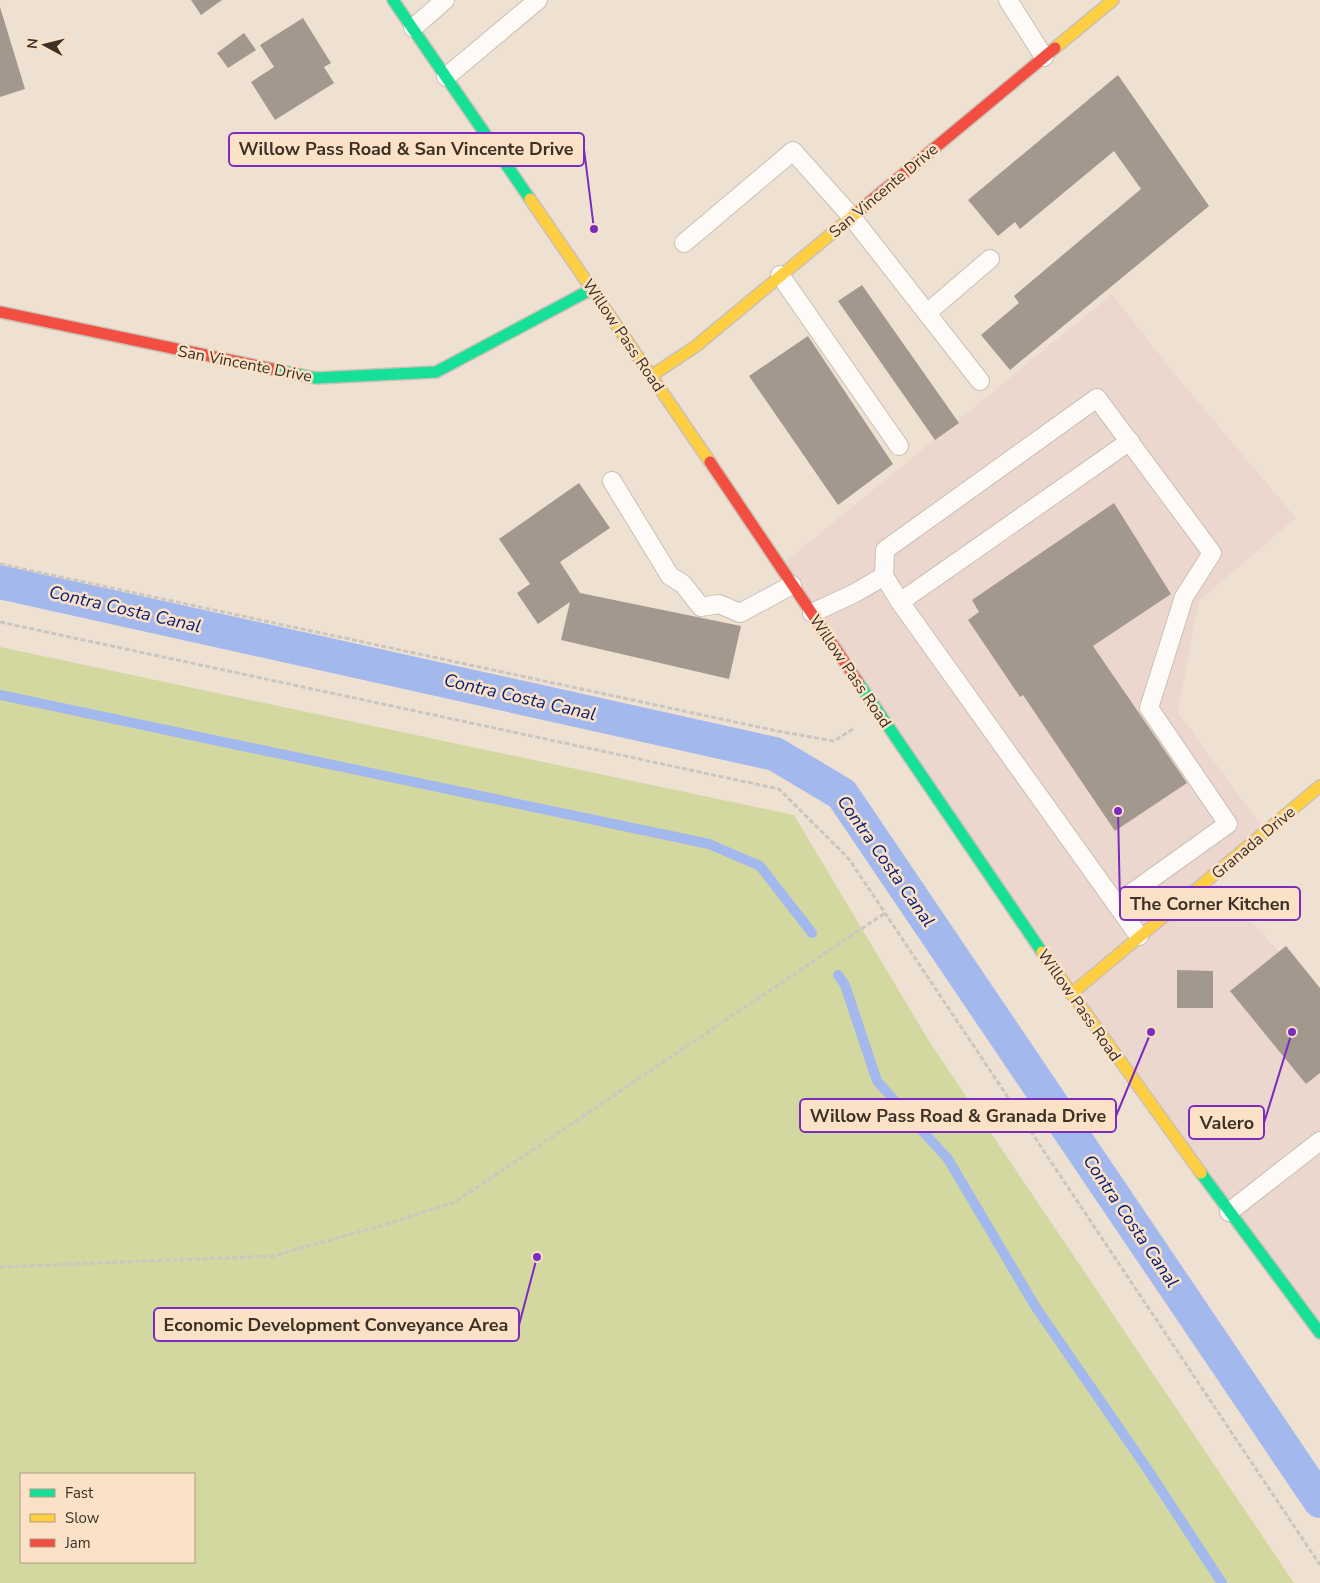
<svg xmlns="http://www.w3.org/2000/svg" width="1320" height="1583" font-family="'Nunito Sans',sans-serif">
<rect width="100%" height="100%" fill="#efe1d2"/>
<polygon fill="#ecd7cf" points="1112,294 1173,372 1296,518 1199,601 1178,712 1265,831 1210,877 1320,996 1320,1333 780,566"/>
<path fill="#d3d8a0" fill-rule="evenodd" d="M0,647L794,815L929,1041L1294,1583H0ZM194,1474V1562H21V1474Z"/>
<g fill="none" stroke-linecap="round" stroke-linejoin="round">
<g stroke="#a3b8ed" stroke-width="10">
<polyline points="0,695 709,844 760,866 812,933"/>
<polyline points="838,975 845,985 877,1081 948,1159 1035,1306 1146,1467 1222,1583"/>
</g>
<polyline stroke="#a3b8ed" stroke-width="34" points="0,582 775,754 842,794 1320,1501"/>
</g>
<g fill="#a3988d">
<polygon points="191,0 222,0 201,15"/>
<polygon points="0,7 25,89 0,97"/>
<polygon points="303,18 331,63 324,67 334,83 275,120 251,82 274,67 260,45"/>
<polygon points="244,33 256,50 228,68 217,53"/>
<polygon points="1118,75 1209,206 1010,370 981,335 1019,303 1014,296 1141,189 1114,151 1020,229 1015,222 998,236 968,200"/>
<polygon points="862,285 959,423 935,440 838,301"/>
<polygon points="808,336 893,464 838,505 749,376"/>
<polygon points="579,483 610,528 560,562 580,593 741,626 729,679 561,640 570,602 538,624 517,593 530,584 499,539"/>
<polygon points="1114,503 1171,594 1093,646 1187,783 1115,831 1023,695 1020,697 968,620 979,612 972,600"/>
<polygon points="1286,946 1320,988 1320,1073 1306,1084 1230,991"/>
<polygon points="1177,970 1213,971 1213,1008 1177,1008"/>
</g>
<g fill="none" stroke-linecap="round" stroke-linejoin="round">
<g stroke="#cac0b4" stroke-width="20">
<g id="lane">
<polyline points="1008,0 1044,57"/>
<polyline points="413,28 445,0"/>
<polyline points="446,77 538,0"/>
<polyline points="684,243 793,151 851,216 980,381"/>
<polyline points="780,275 899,446"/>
<polyline points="927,313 990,259"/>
<polyline points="612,481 670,576 683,584 701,607 719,604 740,613 792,585"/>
<polyline points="884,576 885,550 1097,398 1212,553 1184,597 1149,708 1228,824 1116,904"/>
<polyline points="900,602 1130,441"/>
<polyline points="812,613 855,593 884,576 900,602 1139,936"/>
<polyline points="1229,1212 1320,1141"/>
</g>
</g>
<g stroke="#cac0b4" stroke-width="14">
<g id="fast">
<polyline points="393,0 530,199"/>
<polyline points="272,369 316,378 436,372 592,289"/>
<polyline points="858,682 1042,952"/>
<polyline points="1201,1173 1320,1333"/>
</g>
</g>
<g stroke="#cac0b4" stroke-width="14">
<g id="slow">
<polyline points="1055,48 1113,0"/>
<polyline points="530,199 710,462"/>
<polyline points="651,376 696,346 860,210"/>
<polyline points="1042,952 1201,1173"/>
<polyline points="1071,994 1320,786"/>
</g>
</g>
<g stroke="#cac0b4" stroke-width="14">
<g id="jam">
<polyline points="860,210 1055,48"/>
<polyline points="0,312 272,369"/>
<polyline points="710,462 858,682"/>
</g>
</g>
<g stroke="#cac6c0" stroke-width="3" stroke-dasharray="5 2.5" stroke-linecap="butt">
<polyline points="0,564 777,731 834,741 853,729"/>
<polyline points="0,622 779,789 849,859 1320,1565"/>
<polyline points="0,1267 273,1256 384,1225 455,1202 885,913"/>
</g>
<use href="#lane" stroke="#fdfaf8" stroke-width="18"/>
<use href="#fast" stroke="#16e098" stroke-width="11"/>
<use href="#slow" stroke="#ffcf43" stroke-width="11"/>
<use href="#jam" stroke="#f24e42" stroke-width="11"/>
</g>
<g text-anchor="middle" stroke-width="5" stroke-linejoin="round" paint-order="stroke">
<g font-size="16" fill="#3b3127" stroke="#fbe1c6">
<text transform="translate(883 190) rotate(-40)" y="6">San Vincente Drive</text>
<text transform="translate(624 335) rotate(56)" y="6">Willow Pass Road</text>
<text transform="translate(245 363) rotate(11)" y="6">San Vincente Drive</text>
<text transform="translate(851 671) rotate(56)" y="6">Willow Pass Road</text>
<text transform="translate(1253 842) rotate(-40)" y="6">Granada Drive</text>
<text transform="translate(1080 1005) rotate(55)" y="6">Willow Pass Road</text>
</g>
<g font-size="18" font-style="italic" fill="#06207b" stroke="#fbe1c6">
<text transform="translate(125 609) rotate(13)" y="6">Contra Costa Canal</text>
<text transform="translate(520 697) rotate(13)" y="6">Contra Costa Canal</text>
<text transform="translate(886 861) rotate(55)" y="6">Contra Costa Canal</text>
<text transform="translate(1131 1221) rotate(56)" y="6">Contra Costa Canal</text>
</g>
</g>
<path fill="none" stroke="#7b2cbf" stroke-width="2" d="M594 229L584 149M1118 811L1120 904M1151 1032L1116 1116M1292 1032L1264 1123M537 1257L519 1325"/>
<g fill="#7b2cbf" stroke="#fbe1c6" stroke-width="2">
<circle cx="594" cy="229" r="5"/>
<circle cx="1118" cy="811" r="5"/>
<circle cx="1151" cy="1032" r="5"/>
<circle cx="1292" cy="1032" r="5"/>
<circle cx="537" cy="1257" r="5"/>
</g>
<g fill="#fbe1c6" stroke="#7b2cbf" stroke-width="2">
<rect x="229" y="133" width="355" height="33" rx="5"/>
<rect x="1120" y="887" width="180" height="33" rx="5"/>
<rect x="800" y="1099" width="316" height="33" rx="5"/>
<rect x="1189" y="1106" width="75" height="33" rx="5"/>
<rect x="154" y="1308" width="365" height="33" rx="5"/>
</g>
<g font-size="18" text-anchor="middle" font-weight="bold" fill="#3b3127">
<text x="406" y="155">Willow Pass Road &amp; San Vincente Drive</text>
<text x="1210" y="910">The Corner Kitchen</text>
<text x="958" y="1122">Willow Pass Road &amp; Granada Drive</text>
<text x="1227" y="1129">Valero</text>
<text x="336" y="1331">Economic Development Conveyance Area</text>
</g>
<rect x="20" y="1473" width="175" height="90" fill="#fbe1c6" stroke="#ae9b86"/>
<rect x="30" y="1489" width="25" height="8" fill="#16e098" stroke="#ae9b86"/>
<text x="65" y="1498" font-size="15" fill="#3b3127">Fast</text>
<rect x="30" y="1514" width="25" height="8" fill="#ffcf43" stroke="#ae9b86"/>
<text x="65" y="1523" font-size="15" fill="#3b3127">Slow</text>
<rect x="30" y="1539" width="25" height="8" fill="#f24e42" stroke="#ae9b86"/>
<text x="65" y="1548" font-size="15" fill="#3b3127">Jam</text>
<g transform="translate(45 45) rotate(277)" stroke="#fbe1c6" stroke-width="4" paint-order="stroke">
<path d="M0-4L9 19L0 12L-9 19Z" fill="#3b3127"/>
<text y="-8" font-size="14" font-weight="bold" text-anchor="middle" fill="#3b3127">N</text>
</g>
</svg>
